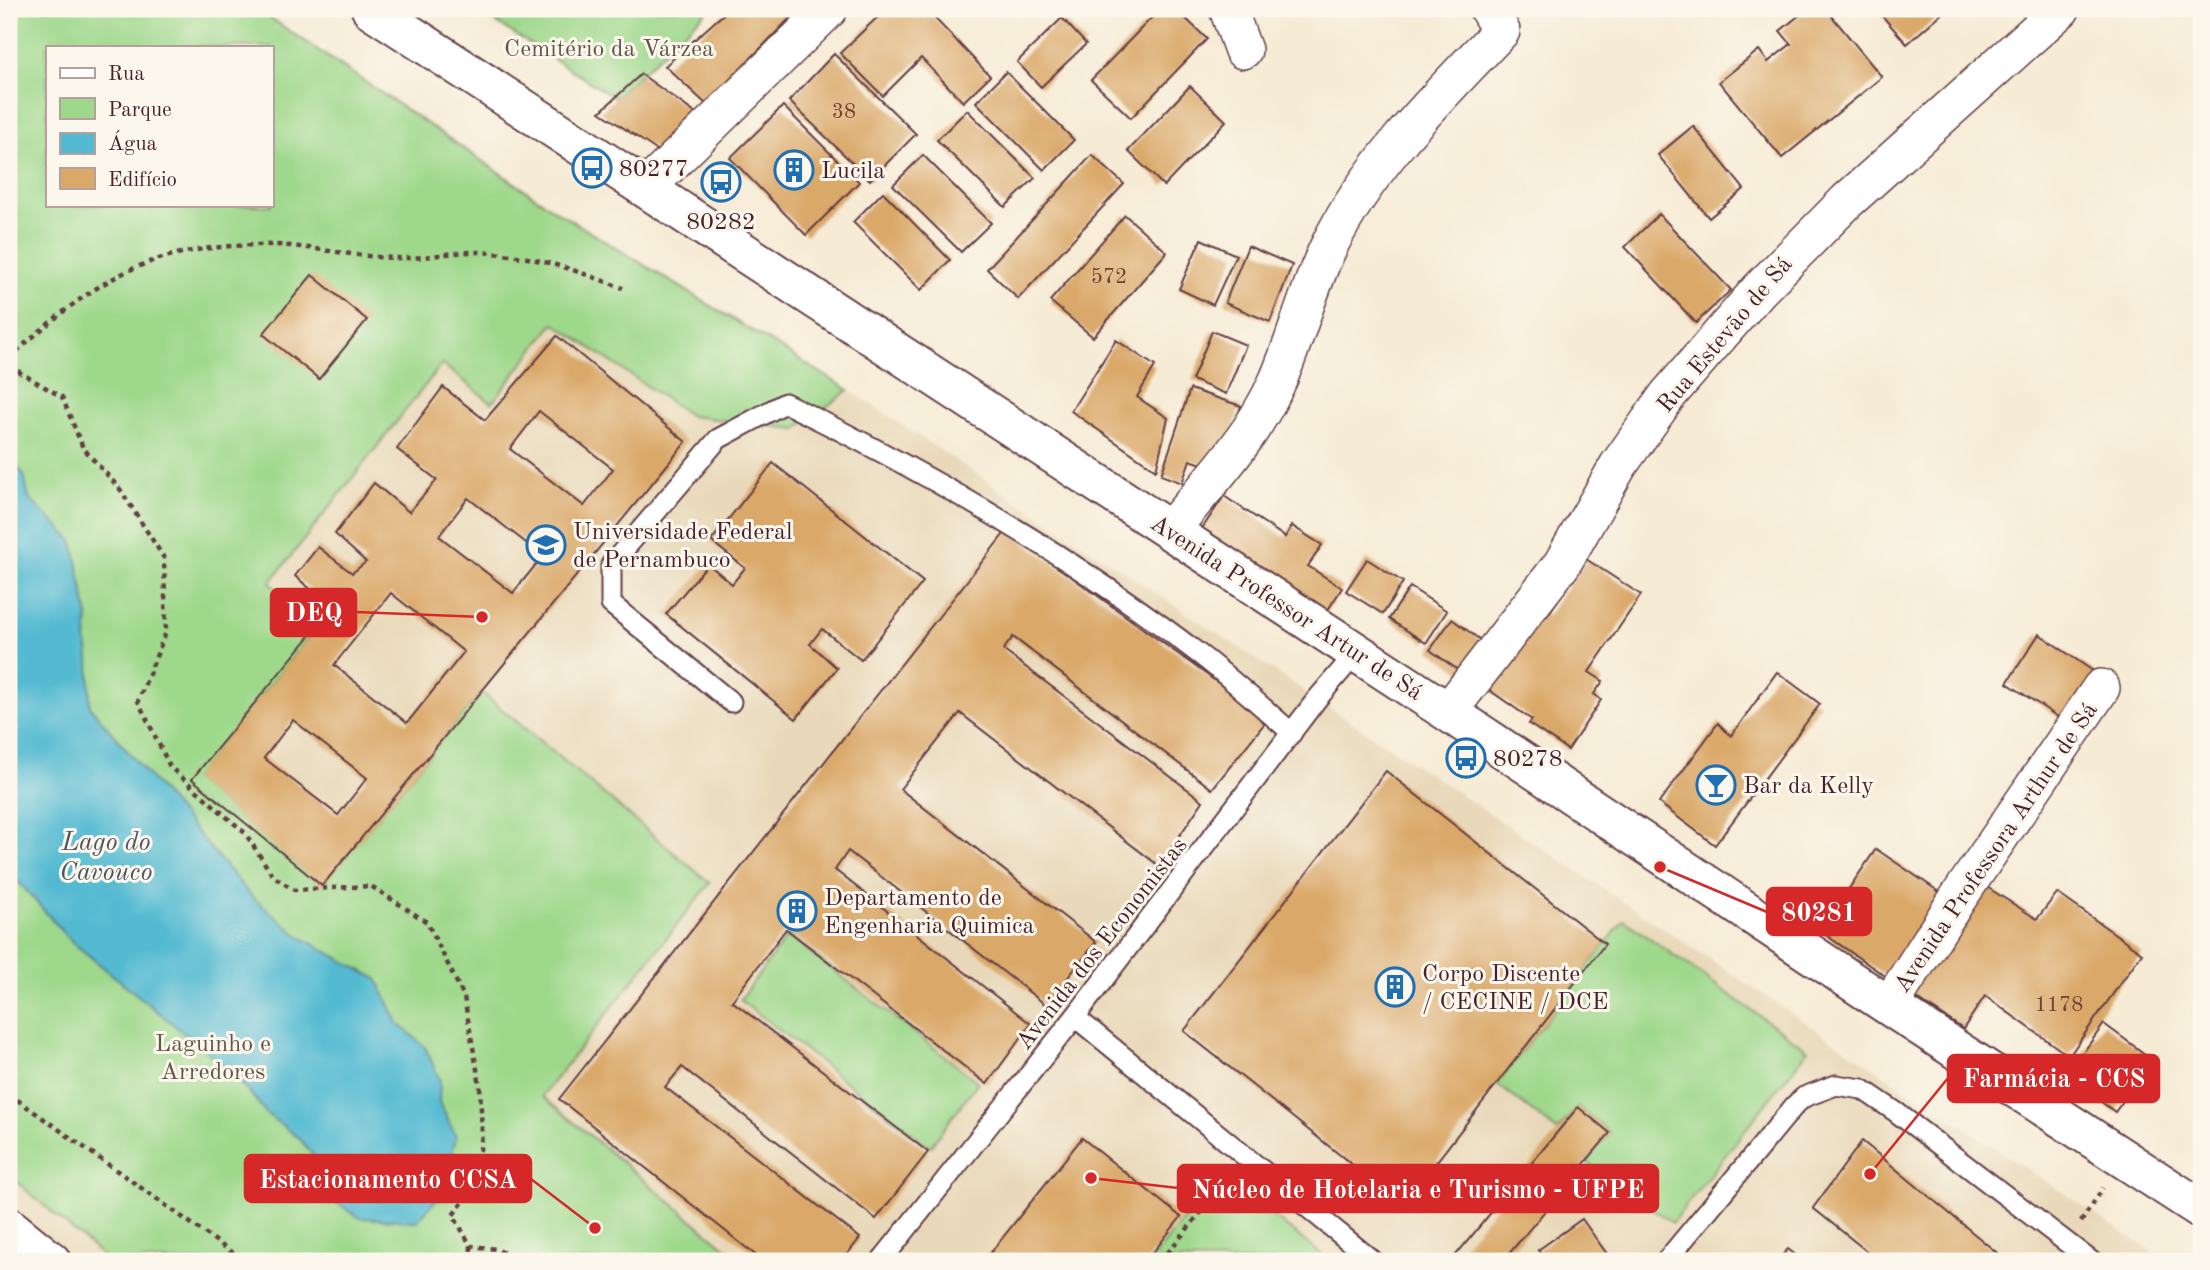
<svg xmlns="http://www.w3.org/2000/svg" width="2210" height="1270" font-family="'Old Standard TT',serif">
<rect width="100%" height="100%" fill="#fbf7ec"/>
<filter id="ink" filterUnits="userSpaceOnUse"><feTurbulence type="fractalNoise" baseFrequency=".0143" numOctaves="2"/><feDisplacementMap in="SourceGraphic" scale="14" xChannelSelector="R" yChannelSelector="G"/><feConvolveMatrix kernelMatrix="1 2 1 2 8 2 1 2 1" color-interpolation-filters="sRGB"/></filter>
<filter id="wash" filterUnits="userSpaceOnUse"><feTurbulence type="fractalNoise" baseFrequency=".00686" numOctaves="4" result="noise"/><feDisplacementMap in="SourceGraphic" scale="28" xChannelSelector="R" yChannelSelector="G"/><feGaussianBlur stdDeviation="1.57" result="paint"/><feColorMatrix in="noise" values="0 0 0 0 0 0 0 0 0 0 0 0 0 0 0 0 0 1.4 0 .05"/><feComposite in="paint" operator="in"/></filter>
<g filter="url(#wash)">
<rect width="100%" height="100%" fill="#f6ebd5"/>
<path fill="#e9d9ba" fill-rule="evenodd" d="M9,9H257L559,213L849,390L2166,1261H9ZM47,47H271V205H47Z"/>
<g fill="#9ed88b" stroke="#747c5b" stroke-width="2" fill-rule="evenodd">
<path d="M9,9H257L559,213L849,390L796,429L691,416L554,323L492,403L442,364L270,583L318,626L193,779L322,885L481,692L710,883L542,1096L742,1261H108L9,1175ZM47,47H271V205H47Z"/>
<polygon points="475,9 709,9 615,98"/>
<polygon points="1624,920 1808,1050 1672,1223 1586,1161 1610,1133 1578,1107 1557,1131 1497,1084"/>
<polygon points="788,935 978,1082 930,1147 740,1000"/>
<polygon points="1221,1173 1329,1261 1150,1261"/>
</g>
<polygon fill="#53bad1" stroke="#4e6c7e" stroke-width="2" points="9,458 24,475 29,499 71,539 74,546 88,616 86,640 89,654 90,707 251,896 300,937 377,979 398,1023 425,1047 440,1080 439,1102 456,1137 442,1193 417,1221 360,1218 331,1199 322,1185 321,1165 299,1138 267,1114 246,1088 211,1055 71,941 9,871"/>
<g id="blocks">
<g fill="#daa869" fill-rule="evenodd">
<polygon points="729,9 799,9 706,104 665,66"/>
<polygon points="886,9 926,9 990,76 963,102 921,58 883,96 840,53"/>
<polygon points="1160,9 1176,9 1207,39 1131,118 1091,80"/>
<polygon points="1807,9 1826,9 1882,77 1782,158 1719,82 1759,50 1768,62 1791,44 1780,31"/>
<polygon points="1876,9 1947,9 1907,44"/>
<polygon points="1062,18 1086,44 1041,87 1017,62"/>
<polygon points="834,54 916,134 870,180 789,101"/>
<polygon points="1006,72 1074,140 1044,170 976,102"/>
<polygon points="641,74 699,116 665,156 600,112"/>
<polygon points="1190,86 1226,121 1164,186 1128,151"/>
<polygon points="783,106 859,182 806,235 730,158"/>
<polygon points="967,110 1035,178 1005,207 937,140"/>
<polygon points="1693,126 1744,189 1709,218 1658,155"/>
<polygon points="923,155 991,223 961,252 893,185"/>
<polygon points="1092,155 1124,184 1018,299 987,269"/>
<polygon points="883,192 950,260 921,290 853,222"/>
<polygon points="1659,214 1731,290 1696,323 1625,247"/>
<polygon points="1125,215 1167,252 1093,337 1050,301"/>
<polygon points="1201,239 1236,255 1213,305 1179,289"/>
<polygon points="1248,246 1292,265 1270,322 1225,303"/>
<polygon points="312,275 367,320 319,379 263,334"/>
<polygon points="1212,331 1246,345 1226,394 1192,380"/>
<path d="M557,336L686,442L322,886L192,779L333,608L295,576L318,547L352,573L366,562L335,534L374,483L409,512L437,480L397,449L443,387L485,420ZM539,411L613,469L584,506L510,449ZM468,498L543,556L513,593L439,536ZM391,593L464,652L407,723L334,665ZM293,720L367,778L338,815L264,758Z"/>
<polygon points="1116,340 1155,366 1137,397 1168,418 1156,470 1071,411"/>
<polygon points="1190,389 1241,406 1226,450 1215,447 1208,466 1190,460 1182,483 1161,475"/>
<polygon points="773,463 923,582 861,660 822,629 810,644 837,668 796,719 666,614 708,564 732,584 745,568 711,541"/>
<polygon points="1224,496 1285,537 1292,526 1322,545 1308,566 1342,588 1324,616 1199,533"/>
<polygon points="1007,530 1268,719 1212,789 1013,637 1003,650 1203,801 1159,866 960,713 900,789 1096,942 1046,1005 848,851 835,870 1031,1024 987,1084 786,929 732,1001 928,1152 876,1219 682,1067 665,1087 860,1238 842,1261 763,1261 559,1099"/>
<polygon points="1367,559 1403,582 1383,614 1346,591"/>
<polygon points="1586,559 1641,595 1589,672 1603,681 1594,694 1601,700 1568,750 1529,724 1532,720 1485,687 1543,613 1547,616"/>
<polygon points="1410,587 1447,611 1426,643 1389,619"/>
<polygon points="1452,619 1487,645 1465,675 1430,650"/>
<polygon points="2039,634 2096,673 2064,721 2007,683"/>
<polygon points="1777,672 1820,704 1715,845 1659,803 1718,723 1731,736"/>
<polygon points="1386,771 1605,944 1403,1205 1184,1031"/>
<polygon points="1876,849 1950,899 1894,982 1820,931"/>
<polygon points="1982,884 2037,919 2057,893 2142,953 2069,1056 1985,996 1963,1029 1910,994"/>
<polygon points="2104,1024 2153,1060 2115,1112 2066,1076"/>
<polygon points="1578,1107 1610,1133 1503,1261 1451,1261"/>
<polygon points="1082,1138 1181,1217 1146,1261 984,1261"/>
<polygon points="1862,1141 2007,1261 1879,1261 1813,1208"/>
<polygon points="1582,1219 1612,1261 1546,1261 1538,1250"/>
<polygon points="1788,1249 1803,1261 1777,1261"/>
</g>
</g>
</g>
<g filter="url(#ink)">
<use href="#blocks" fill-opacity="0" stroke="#643e44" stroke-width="2"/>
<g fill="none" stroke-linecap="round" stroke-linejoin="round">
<g stroke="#643e44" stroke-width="23">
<g id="lane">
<path d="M731,702L611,604V565L718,439L785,403C930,474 1074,557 1203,657C1234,681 1262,707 1292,733"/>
<polyline points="1075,1017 1373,1261"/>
<polyline points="881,1261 1075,1017 1317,699 1357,652"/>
<polyline points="1666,1261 1795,1105 1804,1097 1836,1085 1862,1089 1896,1112 2091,1261"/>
</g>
</g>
<g stroke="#643e44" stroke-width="40">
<g id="street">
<polyline points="1228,9 1243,50"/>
<polyline points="646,188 829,9"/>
<path d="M1170,530C1209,483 1253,437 1278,380C1297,336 1308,289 1329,246C1369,164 1439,96 1501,31L1488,9"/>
<polyline points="1448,712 1562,564 1618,466 1668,395 1759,290 1847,201 2061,9"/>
<polyline points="1889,1006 1958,898 2101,688"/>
</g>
</g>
<g stroke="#643e44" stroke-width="42">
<g id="secondary">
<polyline points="371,9 1448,712 1889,1006 2201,1209"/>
<polyline points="9,1227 51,1261"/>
</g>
</g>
<g stroke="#643e44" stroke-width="4.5" stroke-dasharray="5 5" stroke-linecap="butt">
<path d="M9,358C92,284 141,247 257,245C306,243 356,259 405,258C430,258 455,251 479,252C534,255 572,269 623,288"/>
<polyline points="9,366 62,397 83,448 120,489 164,558 166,632 138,701 170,767 245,833 273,876 294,890 371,886 427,922 464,997 480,1086 482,1134 477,1171 463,1202 453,1215 471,1246 497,1249 517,1261"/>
<polyline points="9,1094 244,1261"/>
<polyline points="2081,1222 2103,1188"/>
<polyline points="470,1261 471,1246"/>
<polyline points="1161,1261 1229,1178"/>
</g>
<use href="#lane" stroke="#fff" stroke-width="19"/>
<use href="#street" stroke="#fff" stroke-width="37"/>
<use href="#secondary" stroke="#fff" stroke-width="38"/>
</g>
</g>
<defs>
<g id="bus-ring" transform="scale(2.0125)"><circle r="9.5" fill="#fbf7ec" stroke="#1f6fb2" stroke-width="1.5"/><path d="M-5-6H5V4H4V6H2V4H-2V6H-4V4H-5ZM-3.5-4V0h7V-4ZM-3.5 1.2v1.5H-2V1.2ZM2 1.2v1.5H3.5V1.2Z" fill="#1f6fb2"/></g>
<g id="building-ring" transform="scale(2.0125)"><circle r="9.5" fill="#fbf7ec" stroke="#1f6fb2" stroke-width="1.5"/><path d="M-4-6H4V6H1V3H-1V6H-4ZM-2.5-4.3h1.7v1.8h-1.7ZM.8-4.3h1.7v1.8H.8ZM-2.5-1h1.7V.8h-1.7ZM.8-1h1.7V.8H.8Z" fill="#1f6fb2"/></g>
<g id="university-ring" transform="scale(2.0125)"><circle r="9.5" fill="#fbf7ec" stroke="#1f6fb2" stroke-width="1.5"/><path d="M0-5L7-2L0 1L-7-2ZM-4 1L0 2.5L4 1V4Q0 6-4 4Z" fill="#1f6fb2"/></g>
<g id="bar-ring" transform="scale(2.0125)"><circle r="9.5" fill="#fbf7ec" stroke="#1f6fb2" stroke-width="1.5"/><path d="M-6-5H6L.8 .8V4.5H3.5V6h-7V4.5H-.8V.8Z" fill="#1f6fb2"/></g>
</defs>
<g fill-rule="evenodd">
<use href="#bus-ring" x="592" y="168"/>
<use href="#building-ring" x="794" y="170"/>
<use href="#bus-ring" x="721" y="182"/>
<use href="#university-ring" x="546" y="545"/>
<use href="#bus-ring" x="1466" y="758"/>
<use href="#bar-ring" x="1716" y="785"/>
<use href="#building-ring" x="797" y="911"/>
<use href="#building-ring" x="1395" y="987"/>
</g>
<g text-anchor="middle" stroke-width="6" stroke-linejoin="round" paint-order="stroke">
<g font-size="21" fill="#6e413a">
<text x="844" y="118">38</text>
<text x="1109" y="283">572</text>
<text x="2059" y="1011">1178</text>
</g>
<g font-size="24" fill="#635648" stroke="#fbf7ec">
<text x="609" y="56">Cemitério da Várzea</text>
<text x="213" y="1051">Laguinho e<tspan x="213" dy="28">Arredores</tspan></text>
</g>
<g font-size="24" fill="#4a1f2b" stroke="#fbf7ec" text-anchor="start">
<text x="619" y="176">80277</text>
<text x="821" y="178">Lucila</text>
<text x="721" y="229" text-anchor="middle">80282</text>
<text x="573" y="539">Universidade Federal<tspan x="573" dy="28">de Pernambuco</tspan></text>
<text x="1493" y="766">80278</text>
<text x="1743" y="793">Bar da Kelly</text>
<text x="824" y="905">Departamento de<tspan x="824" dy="28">Engenharia Quimica</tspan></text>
<text x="1422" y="981">Corpo Discente<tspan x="1422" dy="28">/ CECINE / DCE</tspan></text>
</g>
<g font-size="24" fill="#4a1f2b" stroke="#fbf7ec">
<text transform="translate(1724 334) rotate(-50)" y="8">Rua Estevão de Sá</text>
<text transform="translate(1287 607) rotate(33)" y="8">Avenida Professor Artur de Sá</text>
<text transform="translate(1995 847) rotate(-56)" y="8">Avenida Professora Arthur de Sá</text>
<text transform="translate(1101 943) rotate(-52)" y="8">Avenida dos Economistas</text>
</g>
<g font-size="26" font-style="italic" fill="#4d5565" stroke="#fbf7ec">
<text x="106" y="850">Lago do<tspan x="106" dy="30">Cavouco</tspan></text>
</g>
</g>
<path fill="none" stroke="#d62828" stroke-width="2.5" d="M482 617L356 612M1660 867L1767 912M1870 1174L1948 1078M595 1228L531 1179M1091 1178L1178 1188"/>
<g fill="#d62828" stroke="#fbf7ec" stroke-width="2.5">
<circle cx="482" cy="617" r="7"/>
<circle cx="1660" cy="867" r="7"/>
<circle cx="1870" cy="1174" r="7"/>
<circle cx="595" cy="1228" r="7"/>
<circle cx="1091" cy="1178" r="7"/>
</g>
<g fill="#d62828" stroke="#d62828" stroke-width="2.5">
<rect x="271" y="589" width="85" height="47" rx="7"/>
<rect x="1767" y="888" width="104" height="47" rx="7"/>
<rect x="1948" y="1055" width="211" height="47" rx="7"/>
<rect x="245" y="1155" width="286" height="47" rx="7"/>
<rect x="1178" y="1165" width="480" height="47" rx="7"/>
</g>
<g font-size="26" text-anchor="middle" font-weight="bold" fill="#fff">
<text x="314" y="621">DEQ</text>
<text x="1819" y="921">80281</text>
<text x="2054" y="1087">Farmácia - CCS</text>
<text x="388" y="1188">Estacionamento CCSA</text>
<text x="1418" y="1198">Núcleo de Hotelaria e Turismo - UFPE</text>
</g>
<rect width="2210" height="1270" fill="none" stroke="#fbf7ec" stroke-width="35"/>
<rect x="46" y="46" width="228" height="161" fill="#fbf7ec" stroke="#b4a19f" stroke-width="2"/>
<rect x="60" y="68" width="35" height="10" fill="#ffffff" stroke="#b4a19f" stroke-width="2"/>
<text x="108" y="80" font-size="21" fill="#4a1f2b">Rua</text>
<rect x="60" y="98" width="35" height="21" fill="#9ed88b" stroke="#b4a19f" stroke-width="2"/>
<text x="108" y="116" font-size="21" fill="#4a1f2b">Parque</text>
<rect x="60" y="133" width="35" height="21" fill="#53bad1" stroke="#b4a19f" stroke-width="2"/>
<text x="108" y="150" font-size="21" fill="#4a1f2b">Água</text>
<rect x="60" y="168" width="35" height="21" fill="#daa869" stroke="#b4a19f" stroke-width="2"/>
<text x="108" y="186" font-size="21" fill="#4a1f2b">Edifício</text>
</svg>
